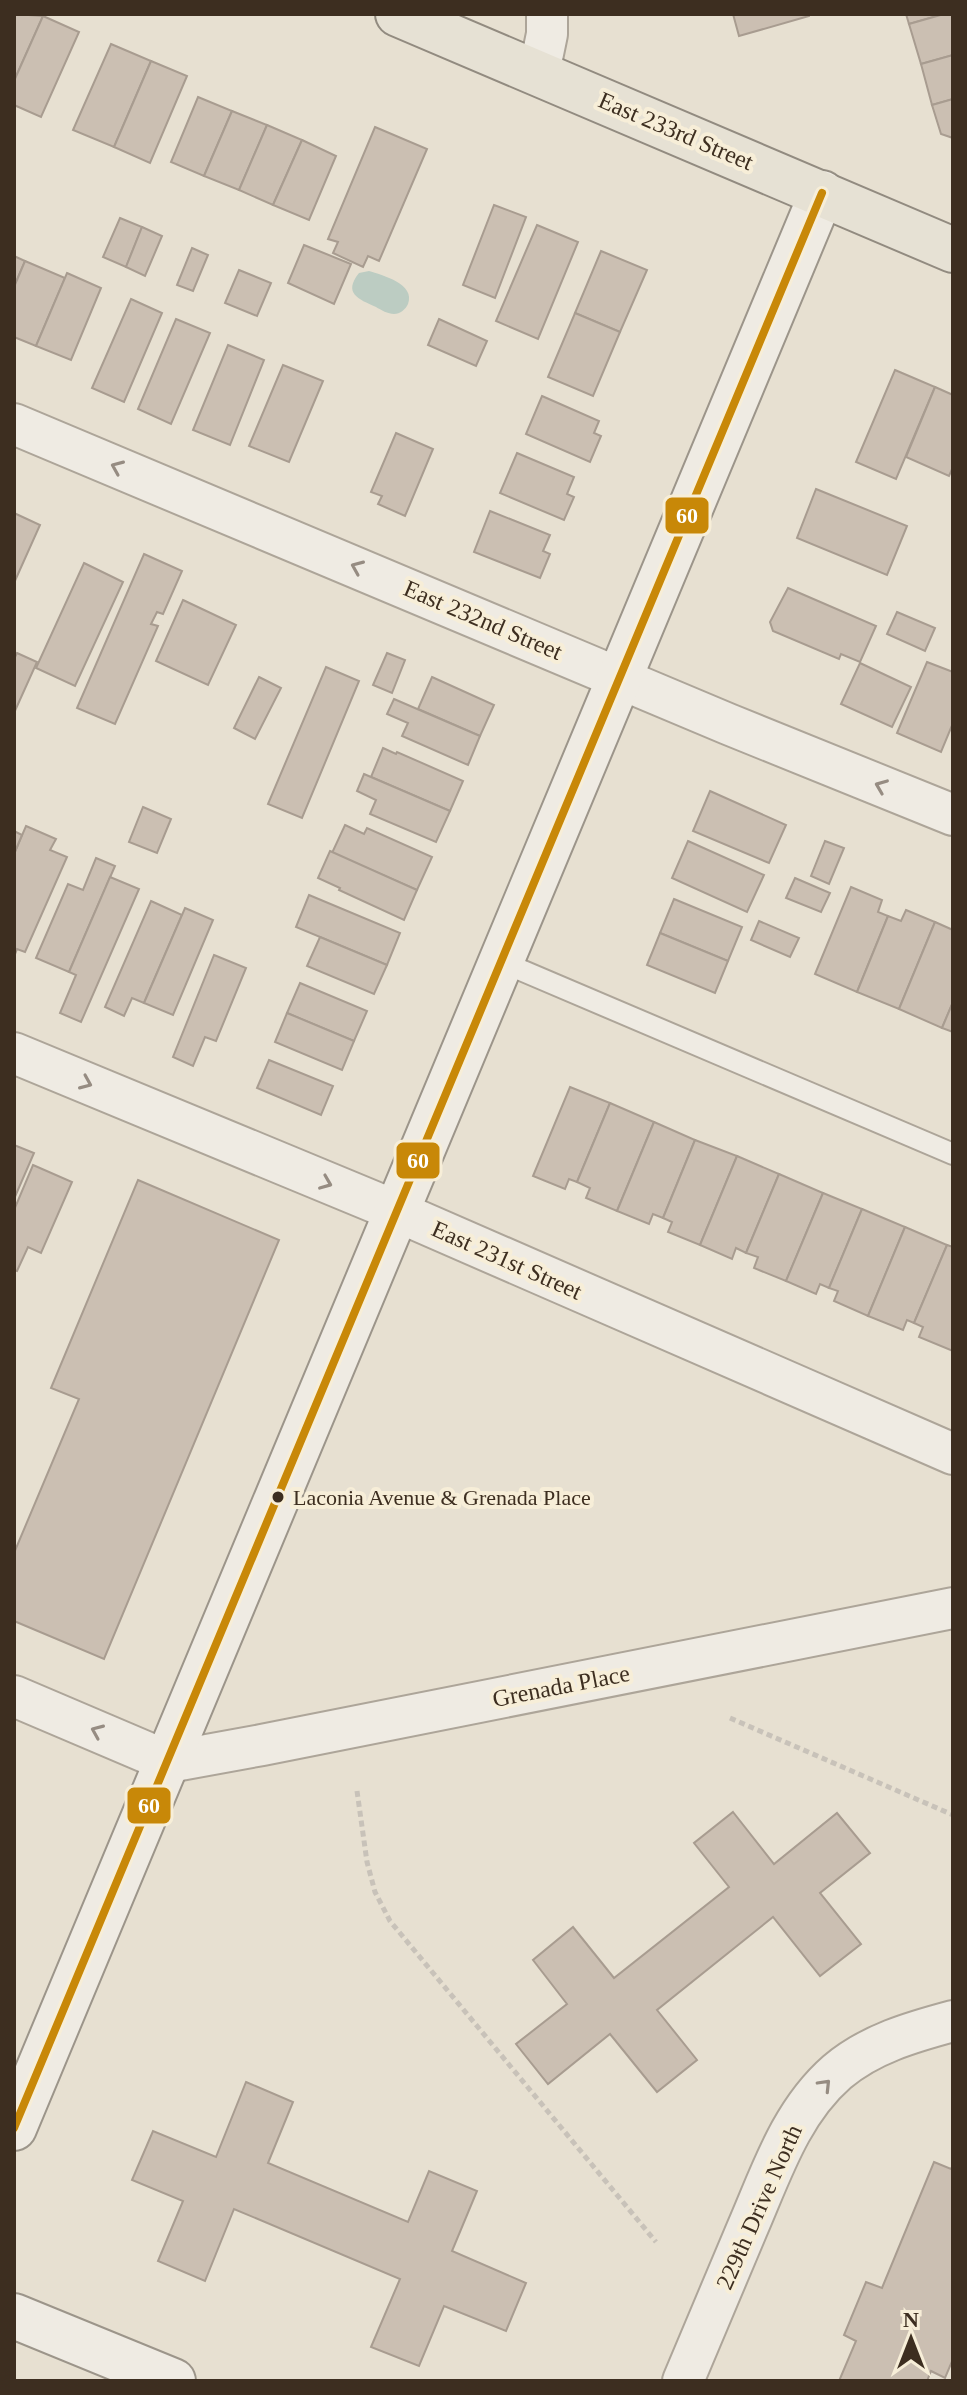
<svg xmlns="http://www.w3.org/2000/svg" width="967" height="2395" font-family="Georgia,serif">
<rect width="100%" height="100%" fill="#e7e0d1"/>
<path fill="#bcccc2" d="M369,271C382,275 416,284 408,304C406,309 400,314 394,314C388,314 381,310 376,307C358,299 343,293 359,273Z"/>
<g fill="#cbbfb2" stroke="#a89c90" stroke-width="2">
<polygon points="14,14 43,16 14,81"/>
<polygon points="733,14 809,14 809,16 739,36"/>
<polygon points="906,14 944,14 909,24"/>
<polygon points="944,14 953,14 953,55 921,64 909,24"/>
<polygon points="43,16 79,32 41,117 14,105 14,81"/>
<polygon points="111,44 151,61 114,147 73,130"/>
<polygon points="953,55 953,99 932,105 921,64"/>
<polygon points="151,61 187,76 150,163 114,147"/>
<polygon points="198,97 232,111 204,176 171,162"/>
<polygon points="953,99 953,138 941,134 932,105"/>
<polygon points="232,111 267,125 239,190 204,176"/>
<polygon points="267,125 302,140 273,205 239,190"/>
<polygon points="375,127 427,149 379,261 368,256 363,267 333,253 338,242 328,239"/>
<polygon points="302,140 336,156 309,220 273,205"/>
<polygon points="494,205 526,217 495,298 463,285"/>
<polygon points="120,218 142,227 126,267 103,257"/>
<polygon points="537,225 578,242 538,339 496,321"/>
<polygon points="142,227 162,236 145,276 126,267"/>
<polygon points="304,245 351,264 334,304 288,283"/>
<polygon points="192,248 208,255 193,291 177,285"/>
<polygon points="601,251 647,270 620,332 575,313"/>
<polygon points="14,256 25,261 14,287"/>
<polygon points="25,261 65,278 36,346 14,337 14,287"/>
<polygon points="239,270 271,283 257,316 225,303"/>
<polygon points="67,273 101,288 71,360 36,346"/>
<polygon points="131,299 162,313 124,402 92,388"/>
<polygon points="575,313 620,332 593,396 548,377"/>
<polygon points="176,319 210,333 171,424 138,409"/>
<polygon points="439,319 487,341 476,366 428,345"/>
<polygon points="228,345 264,360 230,445 193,430"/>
<polygon points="283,365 323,381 289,462 249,446"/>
<polygon points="895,370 935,387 896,479 856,462"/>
<polygon points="935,387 953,395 953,467 949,476 906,457"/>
<polygon points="542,396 599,421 594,433 601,436 590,462 526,434"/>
<polygon points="396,433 433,449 405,516 378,504 382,496 371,492"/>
<polygon points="517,453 574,477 567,494 574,497 564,520 500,493"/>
<polygon points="816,489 907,526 887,575 797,538"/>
<polygon points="490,511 550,535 543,551 550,554 540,578 474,552"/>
<polygon points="14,513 40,525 14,583"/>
<polygon points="144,554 182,571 163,614 157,612 151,624 158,626 115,724 77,708"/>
<polygon points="84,563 123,582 75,686 36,668"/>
<polygon points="788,588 876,626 860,662 841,654 839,659 773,631 770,622"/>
<polygon points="183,600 236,625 208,685 156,661"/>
<polygon points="897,612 935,628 925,651 887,634"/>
<polygon points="17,653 37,662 14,713 14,659"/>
<polygon points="387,653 405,660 392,693 373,685"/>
<polygon points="927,662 953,672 953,723 941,752 897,733"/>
<polygon points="860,663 911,687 892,727 841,704"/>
<polygon points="326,667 359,681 302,818 268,804"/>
<polygon points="259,677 281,688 255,739 234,728"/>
<polygon points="432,677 494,705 480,736 418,709"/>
<polygon points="394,699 480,736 468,765 402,736 408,723 387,714"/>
<polygon points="383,748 396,754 397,752 463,781 450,811 371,777"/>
<polygon points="364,774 450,811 436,842 370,814 376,800 357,791"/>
<polygon points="710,791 786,825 769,863 693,831"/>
<polygon points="143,807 171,819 157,853 129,842"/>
<polygon points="345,825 364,834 367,828 432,857 417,890 332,853"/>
<polygon points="26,826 56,839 50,850 67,857 25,952 17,949 14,957 14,854"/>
<polygon points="14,831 22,835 14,854"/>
<polygon points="688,841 764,875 747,912 672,878"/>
<polygon points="825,841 844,848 829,884 811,876"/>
<polygon points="330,851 417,890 404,920 339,890 340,888 318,878"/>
<polygon points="96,858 115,866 69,972 36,958 68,884 83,890"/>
<polygon points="110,877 139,889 81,1022 60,1013 76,975 69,972"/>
<polygon points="795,878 830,893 821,912 786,898"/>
<polygon points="851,887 882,900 878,912 888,916 857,992 815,974"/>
<polygon points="309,895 400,933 387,965 296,927"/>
<polygon points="674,899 742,927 728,961 660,933"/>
<polygon points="151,901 182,915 144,1003 132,998 124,1016 105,1007"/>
<polygon points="185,908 213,920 173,1015 144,1003"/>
<polygon points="906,910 935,922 899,1009 857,992 888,916 901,921"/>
<polygon points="759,921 799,938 790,957 751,940"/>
<polygon points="935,922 953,930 953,1002 942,1028 899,1009"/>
<polygon points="660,933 728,961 715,993 647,965"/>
<polygon points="320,937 387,965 374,994 307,966"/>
<polygon points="214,955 246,968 216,1041 205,1037 193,1066 173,1057"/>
<polygon points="300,983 367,1011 354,1041 287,1013"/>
<polygon points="953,1002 953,1032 942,1028"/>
<polygon points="287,1013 354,1041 342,1070 275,1042"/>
<polygon points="269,1060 333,1086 321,1115 257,1088"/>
<polygon points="570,1087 610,1103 577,1182 569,1179 565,1189 533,1176"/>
<polygon points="610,1103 654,1122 617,1211 586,1198 590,1188 577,1182"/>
<polygon points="654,1122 695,1140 663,1218 653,1214 649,1224 617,1211"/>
<polygon points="695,1140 737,1156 700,1245 668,1232 672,1222 663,1218"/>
<polygon points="14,1145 34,1153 14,1199"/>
<polygon points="737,1156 779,1174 746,1253 736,1248 732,1259 700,1245"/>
<polygon points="33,1165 72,1182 41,1253 28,1247 17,1271 14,1270 14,1210"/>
<polygon points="779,1174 823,1193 786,1281 754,1268 758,1257 746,1253"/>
<polygon points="138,1180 279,1240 104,1659 14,1621 14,1553 79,1399 51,1388"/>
<polygon points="823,1193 862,1209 829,1288 820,1284 816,1294 786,1281"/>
<polygon points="862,1209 905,1227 868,1316 834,1301 838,1291 829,1288"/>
<polygon points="905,1227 947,1245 914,1323 907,1320 903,1330 868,1316"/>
<polygon points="947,1245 953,1247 953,1351 919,1337 923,1327 914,1323"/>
<polygon points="733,1812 774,1864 837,1813 870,1853 820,1893 861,1944 820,1976 773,1917 657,2010 697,2060 657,2092 610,2034 548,2084 516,2044 567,2004 533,1960 573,1927 614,1978 729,1887 694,1843"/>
<polygon points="246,2082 293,2102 268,2163 408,2222 429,2171 477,2191 452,2251 526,2283 506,2331 444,2306 419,2366 371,2347 400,2279 234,2209 205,2281 158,2261 183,2201 132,2180 153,2131 216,2157"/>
<polygon points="934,2162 951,2169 953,2165 953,2359 945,2378 931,2371 927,2381 839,2381 856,2341 844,2335 866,2282 882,2288"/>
</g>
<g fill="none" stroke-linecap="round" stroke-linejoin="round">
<g stroke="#ada599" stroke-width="24">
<polyline id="lane" points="502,962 953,1154"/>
</g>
<g stroke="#ada599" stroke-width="44">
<g id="street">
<polyline points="539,73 547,34 547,14"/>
<polyline points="14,424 728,724 953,815"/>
<polyline points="14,1053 396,1211 953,1454"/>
<polyline points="14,1696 169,1762 262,1745 953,1608"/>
<path d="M683,2381C704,2330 726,2280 747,2229C771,2174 790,2113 837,2072C870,2044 912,2032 953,2021"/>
</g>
</g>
<g stroke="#9c958a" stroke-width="48">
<g id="secondary">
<polyline points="14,2128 822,193"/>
<polyline points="14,2316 173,2381"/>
</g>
</g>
<g stroke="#928b80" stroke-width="48">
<polyline id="primary" points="398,14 953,250"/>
</g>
<g stroke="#c8c2b9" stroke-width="5" stroke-dasharray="6 4" stroke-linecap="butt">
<polyline points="730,1718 953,1815"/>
<polyline points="357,1791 367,1862 375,1892 390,1921 656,2242"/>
</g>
<use href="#lane" stroke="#efebe3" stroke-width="20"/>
<use href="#street" stroke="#efebe3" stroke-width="40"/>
<use href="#secondary" stroke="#efebe3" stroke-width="44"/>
<use href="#primary" stroke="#e6e1d4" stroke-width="44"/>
<g stroke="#f7eed8" stroke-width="14">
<polyline id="bus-1" points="14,2128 822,193"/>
</g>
<use href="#bus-1" stroke="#c88808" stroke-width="8"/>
</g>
<defs><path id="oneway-chevron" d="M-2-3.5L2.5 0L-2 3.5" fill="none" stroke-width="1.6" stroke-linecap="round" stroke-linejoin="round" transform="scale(2)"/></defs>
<g stroke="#968c82">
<use href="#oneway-chevron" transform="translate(117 467) rotate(-157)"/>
<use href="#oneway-chevron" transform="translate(357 567) rotate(-157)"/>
<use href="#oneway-chevron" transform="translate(881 786) rotate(-158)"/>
<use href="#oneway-chevron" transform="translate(86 1083) rotate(23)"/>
<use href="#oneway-chevron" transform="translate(326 1183) rotate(22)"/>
<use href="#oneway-chevron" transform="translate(97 1731) rotate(-157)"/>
<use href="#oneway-chevron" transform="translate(825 2085) rotate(-46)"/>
</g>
<circle fill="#3d2e20" stroke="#f7eed8" stroke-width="3" cx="278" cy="1497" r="7"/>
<g text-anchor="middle" stroke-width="8" stroke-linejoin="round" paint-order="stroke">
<g font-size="22" fill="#3d2e20" stroke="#f7eed8" text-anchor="start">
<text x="293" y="1505">Laconia Avenue &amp; Grenada Place</text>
</g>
<g font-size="24" fill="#3d2e20" stroke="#f7eed8">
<text transform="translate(676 131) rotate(23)" y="8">East 233rd Street</text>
<text transform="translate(483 620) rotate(23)" y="8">East 232nd Street</text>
<text transform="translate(507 1260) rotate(24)" y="8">East 231st Street</text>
<text transform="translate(561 1686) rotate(-11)" y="8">Grenada Place</text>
<text transform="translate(759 2207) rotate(-66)" y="8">229th Drive North</text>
</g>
</g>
<g stroke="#f7eed8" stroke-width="3">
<rect x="664" y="496" width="46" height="39" rx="8" fill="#c88808"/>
<rect x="395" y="1141" width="46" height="39" rx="8" fill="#c88808"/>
<rect x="126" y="1786" width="46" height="39" rx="8" fill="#c88808"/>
</g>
<g font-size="22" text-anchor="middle" font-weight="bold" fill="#fff">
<text x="687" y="523">60</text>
<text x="418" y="1168">60</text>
<text x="149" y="1813">60</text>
</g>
<rect width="967" height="2395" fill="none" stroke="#3d2e20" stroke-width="32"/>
<g transform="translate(911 2339)" stroke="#f7eed8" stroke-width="6" paint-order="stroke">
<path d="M0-6L14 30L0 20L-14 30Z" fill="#3d2e20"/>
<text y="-12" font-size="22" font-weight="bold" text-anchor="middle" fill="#3d2e20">N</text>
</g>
</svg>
